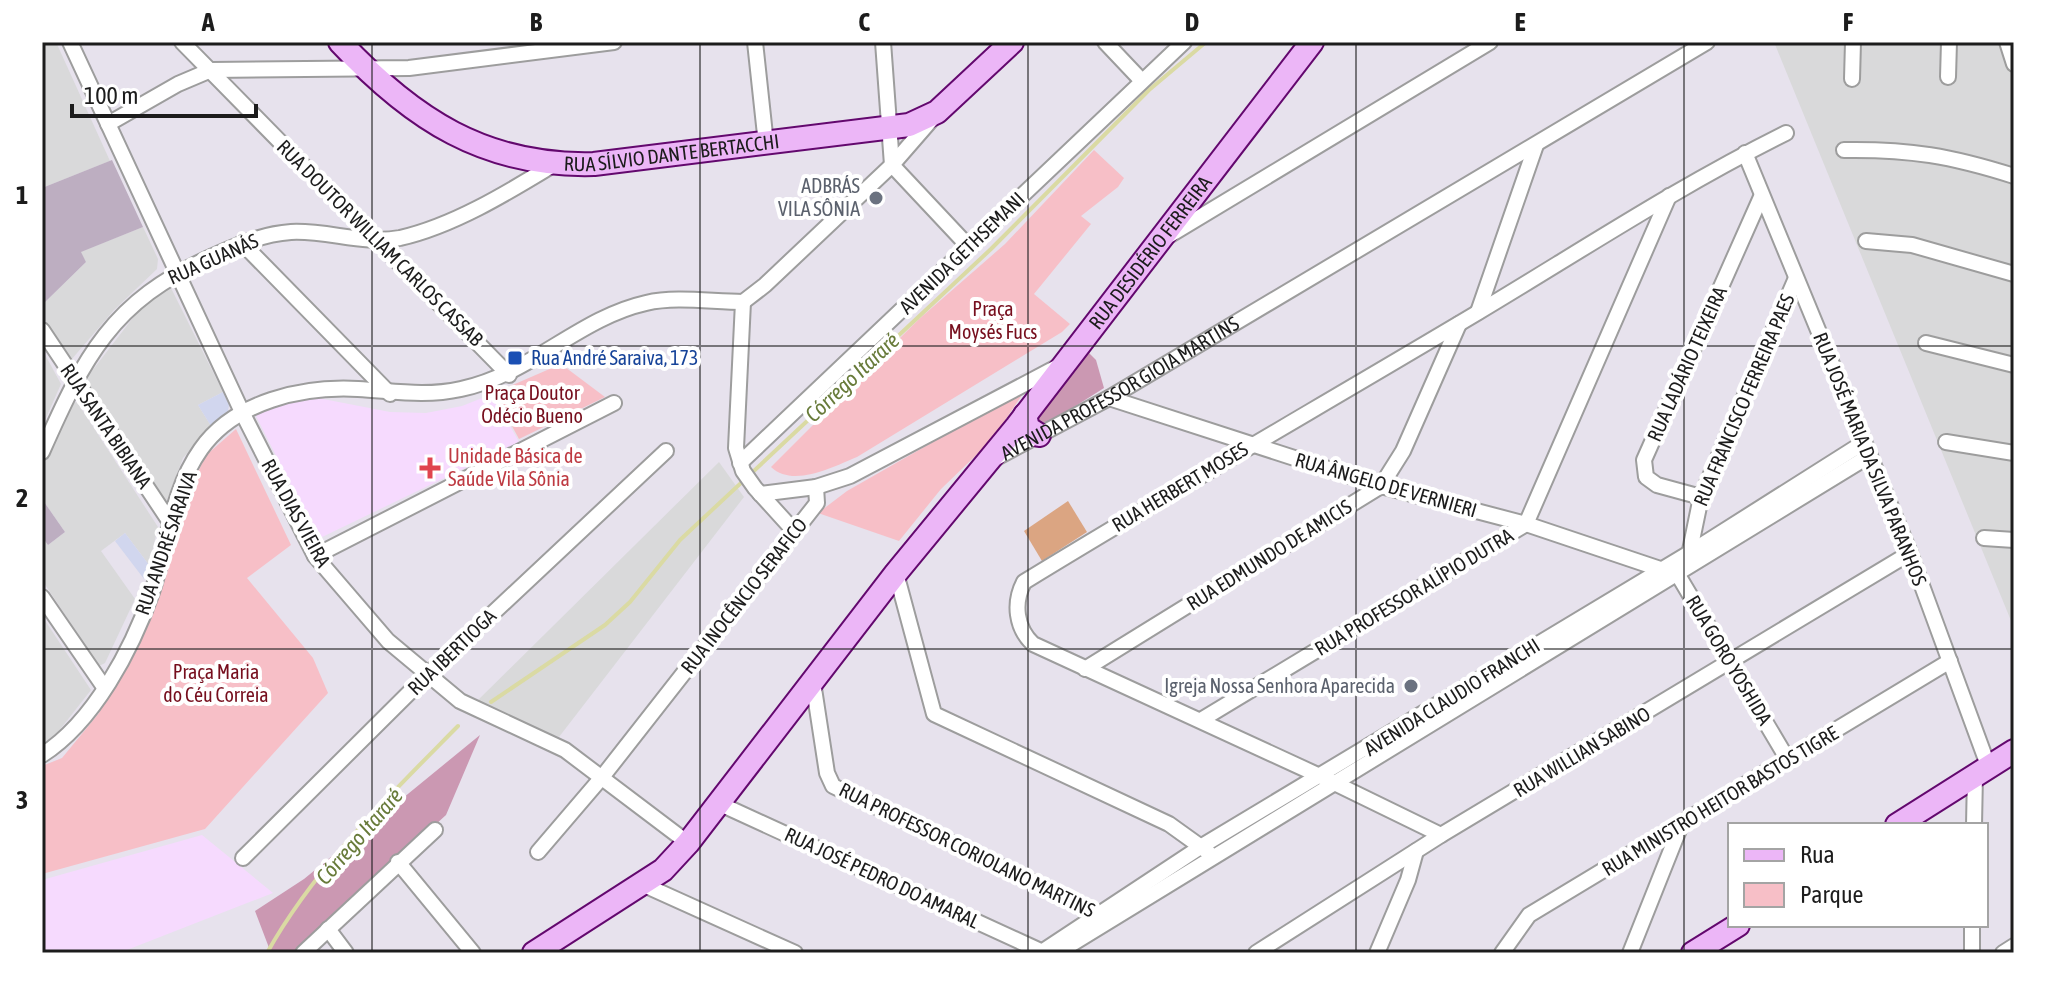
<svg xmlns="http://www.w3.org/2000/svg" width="2056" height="995" font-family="'Asap Condensed',sans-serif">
<rect width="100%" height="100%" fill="#e7e2ed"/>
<g fill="#d9d9da">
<polygon points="42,42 56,42 110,161 42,188"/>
<polygon points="1774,42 2014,42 2014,628 1857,245"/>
<polygon points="143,227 158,259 157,269 114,310 71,360 42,316 42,305 86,262 80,252"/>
<polygon points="170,286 223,392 198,405 211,426 183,458 166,503 85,380 139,310"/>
<polygon points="42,349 61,384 42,427"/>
<polygon points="77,402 158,527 149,565 125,533 101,551 135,599 105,663 99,666 42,580 42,537 48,545 65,532 42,499 42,469 71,403"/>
<polygon points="719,462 744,497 559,737 474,704"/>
<polygon points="42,616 91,690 58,732 42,744"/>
</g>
<g fill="#d1d6ee">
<polygon points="223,392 229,405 228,411 211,426 198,405"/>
<polygon points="125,533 149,565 144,579 115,541"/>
</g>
<g fill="#f6dafe">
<polygon points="492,394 519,442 318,539 255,414 287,403 318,398 390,412 426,413 462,406"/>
<polygon points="202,835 273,893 119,953 42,953 42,880"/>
</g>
<g fill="#bdaec1">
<polygon points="112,160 143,227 81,252 86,262 42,305 42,188"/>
<polygon points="42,499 65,532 48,545 42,537"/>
</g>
<g fill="#cb98b2">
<polygon points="1084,348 1096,360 1104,388 1044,426 1034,426 1039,410"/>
<polygon points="480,735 446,815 295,953 271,953 255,911 304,879"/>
</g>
<g fill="#f7bfc7">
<path d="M1094,150L1124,178L1118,187L1081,216L1091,224L1034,294L1070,324L1062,332L857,457C833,467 793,488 771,467L918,320L1005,244Z"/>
<polygon points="561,364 605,397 519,439 494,393"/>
<polygon points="1026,389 992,440 941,489 899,541 818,513 847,491"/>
<polygon points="236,429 291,545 247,578 313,658 328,693 205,829 42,874 42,766 62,758 99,713 131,654 204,457"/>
</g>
<polygon fill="#dba582" points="1068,501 1087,532 1042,561 1024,531"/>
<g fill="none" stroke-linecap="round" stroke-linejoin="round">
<g stroke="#dadaa3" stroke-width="4">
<polyline points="491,702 605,625 630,602 680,540 991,249 1149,90 1206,42"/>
<path d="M267,953C315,867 389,796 458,726"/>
</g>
<g stroke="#9d9d9d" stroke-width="18">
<g id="street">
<polyline points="70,42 242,412 315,556 388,641 460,701 565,750 688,843"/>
<polyline points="182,42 509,375"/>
<polyline points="755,42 766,144"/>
<polyline points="883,42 892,165"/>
<polyline points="1105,42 1141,80"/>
<polyline points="2007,42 2014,64"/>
<polyline points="1948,77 1949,42"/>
<polyline points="1852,79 1853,42"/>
<polyline points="108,124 178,84 211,70 409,68 614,42"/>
<path d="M1844,150C1910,149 1951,156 2014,176"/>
<polyline points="1745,153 1910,553 1989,768"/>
<polyline points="892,165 969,247"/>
<polyline points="1170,235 1490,42"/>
<polyline points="1866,241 1912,245 2014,274"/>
<polyline points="242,243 390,394"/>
<polyline points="743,302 765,285 892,165 932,119"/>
<polyline points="743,302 736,448 743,471 755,488 795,532"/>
<polyline points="1478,312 1536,145"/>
<polyline points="42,330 170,522"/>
<polyline points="1926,343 2014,365"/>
<polyline points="1109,398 1381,486 1526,524 1678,575 1788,760"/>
<polyline points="1946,442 2014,453"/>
<path d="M42,452C84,357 112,301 211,257C238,245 262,234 291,232C328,230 363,245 400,238C453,226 507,193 553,165"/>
<path id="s1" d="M996,458L1109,398L1707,42"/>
<polyline points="740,463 1184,42"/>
<polyline points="760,494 816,487 850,476 1057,367"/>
<polyline points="1701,497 1657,485 1646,477 1644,460 1761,197"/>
<polyline points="1984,538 2014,540"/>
<polyline points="315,556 614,403"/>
<polyline points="1688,560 1701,497 1796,278"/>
<polyline points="896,573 934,714 1169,824 1208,852"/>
<polyline points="42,597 104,687"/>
<polyline points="1085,669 1381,486 1403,451 1459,324"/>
<polyline points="813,682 827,773 833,786 1103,916"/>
<polyline points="1201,720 1526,524 1669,196"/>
<path d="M42,755C94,722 132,649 152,592C168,545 171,491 201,449C235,401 303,386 358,389C394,391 425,397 461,389C531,374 579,318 646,303C676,296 712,302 743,302"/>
<polyline points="718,803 1045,953"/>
<polyline points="1974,825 1975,775"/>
<path d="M1441,835L1322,777L1033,644C1016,628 1013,603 1024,582C1174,490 1326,403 1477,313C1579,252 1679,186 1786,133"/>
<polyline points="538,852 603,776 817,503 816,487"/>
<polyline points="243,858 427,675 666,451"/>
<polyline points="398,862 473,953"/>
<polyline points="642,884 795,953"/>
<polyline points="328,929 346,953"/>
<polyline points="303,953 435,830"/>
<polyline points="1040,953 1202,846 1686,555 1863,443"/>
<polyline points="1057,953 1869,456"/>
<polyline points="1256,953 1441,835 1910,553"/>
<polyline points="1377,953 1408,880 1416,851"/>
<polyline points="1502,953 1529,915 1950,661"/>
<polyline points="1630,953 1681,825"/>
<polyline points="1972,953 1972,925"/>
<polyline points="2003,953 2014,946"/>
</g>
</g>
<g stroke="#63086e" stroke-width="26">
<g id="secondary">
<path id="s2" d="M340,42C412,119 485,167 594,164L909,125L937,112L1012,42"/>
<polyline points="1025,415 1028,428 1039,435"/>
<polyline points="1897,825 2014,751"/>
<path id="s3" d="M534,953L663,870L688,843L896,573L1017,426L1312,42"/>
<polyline points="1693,953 1738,925"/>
</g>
</g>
<use href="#street" stroke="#fff" stroke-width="14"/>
<use href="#secondary" stroke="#ecb6f7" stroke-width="22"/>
</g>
<path fill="none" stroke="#1c1c1c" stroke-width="2" stroke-opacity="0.55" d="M372,42V953M700,42V953M1028,42V953M1356,42V953M1684,42V953M42,346H2014M42,649H2014"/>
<g fill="#6b7280" stroke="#fff" stroke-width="3">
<circle cx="876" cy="198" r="8"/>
<circle cx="1411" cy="686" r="8"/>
</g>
<rect fill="#1a4fb4" stroke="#fff" stroke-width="3" x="507" y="350" width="16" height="16" rx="4"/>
<path fill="#e0444e" stroke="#fff" stroke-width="3" d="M426 456h8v8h8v8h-8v8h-8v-8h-8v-8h8z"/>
<g text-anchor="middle" stroke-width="8" stroke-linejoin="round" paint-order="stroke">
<g font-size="20" fill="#1c1c1c" stroke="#fff">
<text dy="7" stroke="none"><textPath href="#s2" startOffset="370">RUA SÍLVIO DANTE BERTACCHI</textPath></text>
<text transform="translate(380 243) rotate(45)" y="7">RUA DOUTOR WILLIAM CARLOS CASSAB</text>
<text dy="7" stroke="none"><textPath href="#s3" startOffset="940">RUA DESIDÉRIO FERREIRA</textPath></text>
<text transform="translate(962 253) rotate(-44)" y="7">AVENIDA GETHSEMANI</text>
<text transform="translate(213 259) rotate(-24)" y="7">RUA GUANÁS</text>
<text transform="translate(1687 364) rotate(-66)" y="7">RUA LADÁRIO TEIXEIRA</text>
<text dy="7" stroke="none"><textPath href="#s1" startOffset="142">AVENIDA PROFESSOR GIOIA MARTINS</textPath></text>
<text transform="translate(1744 400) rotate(-67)" y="7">RUA FRANCISCO FERREIRA PAES</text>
<text transform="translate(106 426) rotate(56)" y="7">RUA SANTA BIBIANA</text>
<text transform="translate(1870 459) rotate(68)" y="7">RUA JOSÉ MARIA DA SILVA PARANHOS</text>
<text transform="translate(1386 485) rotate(16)" y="7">RUA ÂNGELO DE VERNIERI</text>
<text transform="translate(1180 487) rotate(-31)" y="7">RUA HERBERT MOSES</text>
<text transform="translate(296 513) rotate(61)" y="7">RUA DIAS VIEIRA</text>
<text transform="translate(166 543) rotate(-71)" y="7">RUA ANDRÉ SARAIVA</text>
<text transform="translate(1269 555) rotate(-32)" y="7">RUA EDMUNDO DE AMICIS</text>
<text transform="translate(1414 592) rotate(-31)" y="7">RUA PROFESSOR ALÍPIO DUTRA</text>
<text transform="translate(744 596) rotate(-52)" y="7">RUA INOCÊNCIO SERAFICO</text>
<text transform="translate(452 652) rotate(-44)" y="7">RUA IBERTIOGA</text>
<text transform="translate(1729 660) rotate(59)" y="7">RUA GORO YOSHIDA</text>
<text transform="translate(1452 697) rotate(-32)" y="7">AVENIDA CLAUDIO FRANCHI</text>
<text transform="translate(1582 752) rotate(-31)" y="7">RUA WILLIAN SABINO</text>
<text transform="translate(1720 801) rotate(-31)" y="7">RUA MINISTRO HEITOR BASTOS TIGRE</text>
<text transform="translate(967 850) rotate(26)" y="7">RUA PROFESSOR CORIOLANO MARTINS</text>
<text transform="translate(882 878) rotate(25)" y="7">RUA JOSÉ PEDRO DO AMARAL</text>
</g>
<g font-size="20" fill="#5b616d" stroke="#fff" text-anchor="end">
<text x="860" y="193">ADBRÁS<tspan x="860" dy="23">VILA SÔNIA</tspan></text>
<text x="1395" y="693">Igreja Nossa Senhora Aparecida</text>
</g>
<g font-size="20" fill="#760e1d" stroke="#fff">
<text x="993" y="316">Praça<tspan x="993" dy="23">Moysés Fucs</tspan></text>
<text x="532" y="400">Praça Doutor<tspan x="532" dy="23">Odécio Bueno</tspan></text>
<text x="216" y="679">Praça Maria<tspan x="216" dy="23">do Céu Correia</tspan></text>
</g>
<g font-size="20" fill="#164399" stroke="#fff" text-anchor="start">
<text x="531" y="365">Rua André Saraiva, 173</text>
</g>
<g font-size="20" fill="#be3a42" stroke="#fff" text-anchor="start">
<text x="448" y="463">Unidade Básica de<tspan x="448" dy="23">Saúde Vila Sônia</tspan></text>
</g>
<g font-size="22" font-style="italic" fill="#687b3a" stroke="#fff">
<text transform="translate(852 377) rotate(-43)" y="8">Córrego Itararé</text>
<text transform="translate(359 836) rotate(-49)" y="8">Córrego Itararé</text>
</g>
</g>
<rect width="2056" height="995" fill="none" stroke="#ffffff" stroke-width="88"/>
<rect x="1728" y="823" width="260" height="104" fill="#ffffff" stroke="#a4a4a4" stroke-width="2"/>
<rect x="1744" y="849" width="40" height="12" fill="#ecb6f7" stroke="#a4a4a4" stroke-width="2"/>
<text x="1800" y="863" font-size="24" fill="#1c1c1c">Rua</text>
<rect x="1744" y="883" width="40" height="24" fill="#f7bfc7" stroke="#a4a4a4" stroke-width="2"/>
<text x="1800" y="903" font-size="24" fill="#1c1c1c">Parque</text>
<path d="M72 104v12h184v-12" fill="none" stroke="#1c1c1c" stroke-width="4"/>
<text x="84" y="104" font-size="24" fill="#1c1c1c" stroke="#ffffff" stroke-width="6" paint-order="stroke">100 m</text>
<rect x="44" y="44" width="1968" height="907" fill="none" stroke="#1c1c1c" stroke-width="3"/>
<g font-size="26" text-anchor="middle" font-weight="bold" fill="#1c1c1c">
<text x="208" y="31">A</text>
<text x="536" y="31">B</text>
<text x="864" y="31">C</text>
<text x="1192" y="31">D</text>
<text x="1520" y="31">E</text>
<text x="1848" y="31">F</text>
<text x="22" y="204">1</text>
<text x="22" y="507">2</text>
<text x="22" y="809">3</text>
</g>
</svg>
